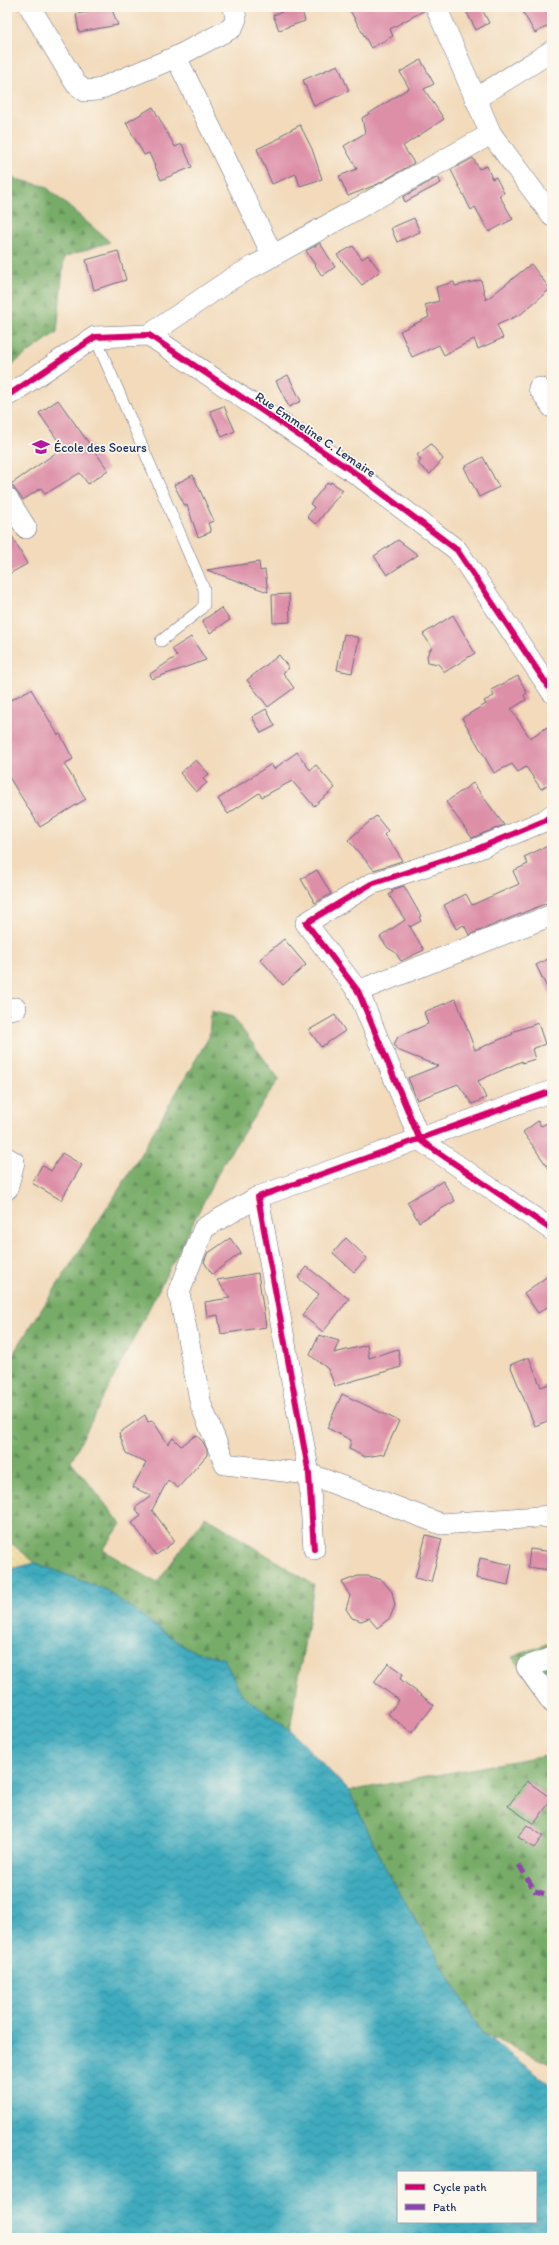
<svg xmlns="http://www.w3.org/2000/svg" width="559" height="2245" font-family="Itim,sans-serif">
<defs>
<pattern id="forest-firs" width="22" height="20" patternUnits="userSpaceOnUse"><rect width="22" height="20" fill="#77ac68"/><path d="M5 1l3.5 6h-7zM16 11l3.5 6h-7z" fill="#618c59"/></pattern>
<pattern id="sand-dots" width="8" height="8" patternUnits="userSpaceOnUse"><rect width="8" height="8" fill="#eeda9e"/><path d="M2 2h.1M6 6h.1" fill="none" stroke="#ccbb8a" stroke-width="1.8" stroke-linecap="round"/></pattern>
<pattern id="water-waves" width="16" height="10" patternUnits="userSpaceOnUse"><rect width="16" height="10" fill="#3fabbe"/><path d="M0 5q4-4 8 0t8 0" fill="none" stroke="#348c9e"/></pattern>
</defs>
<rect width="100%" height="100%" fill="#fbf7ec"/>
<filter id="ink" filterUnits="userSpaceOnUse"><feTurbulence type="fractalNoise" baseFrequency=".025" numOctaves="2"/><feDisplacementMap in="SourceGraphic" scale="8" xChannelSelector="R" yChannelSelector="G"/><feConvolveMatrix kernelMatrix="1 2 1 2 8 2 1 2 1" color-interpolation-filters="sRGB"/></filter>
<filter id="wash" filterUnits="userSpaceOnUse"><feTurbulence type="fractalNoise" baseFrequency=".012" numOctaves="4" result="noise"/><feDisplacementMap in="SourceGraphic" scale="16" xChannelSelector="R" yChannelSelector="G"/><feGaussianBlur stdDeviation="0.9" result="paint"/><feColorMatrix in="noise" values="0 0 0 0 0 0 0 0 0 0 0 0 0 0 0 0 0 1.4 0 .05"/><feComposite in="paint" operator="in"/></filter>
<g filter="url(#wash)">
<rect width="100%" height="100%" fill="#f2dabb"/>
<g fill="url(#forest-firs)" stroke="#496e63">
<polygon points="7,177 45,186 110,242 64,257 57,332 7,368"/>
<polygon points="211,1011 233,1017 279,1079 224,1162 71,1461 121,1524 103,1550 157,1583 205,1516 314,1585 290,1730 242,1695 224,1659 187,1649 106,1590 35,1563 13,1544 7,1544 7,1363 127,1177 209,1037"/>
<polygon points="552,1642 552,1711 512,1657"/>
<polygon points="552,1754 552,2065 482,2033 387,1871 349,1791"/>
</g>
<polygon fill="url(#sand-dots)" stroke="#84847e" points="7,1544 12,1544 35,1563 7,1570"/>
<path fill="url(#water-waves)" stroke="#2d6d8e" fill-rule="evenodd" d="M35,1563L106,1590L187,1649L224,1659L242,1695L290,1730L349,1791L387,1871L482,2033L552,2086V2238H7V1570ZM398,2172H536V2222H398Z"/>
<g id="blocks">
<g fill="#dd8fa8">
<polygon points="86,7 111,7 118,25 79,32 76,14 88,12"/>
<polygon points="280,7 301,7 305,21 279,30 273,15 282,12"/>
<polygon points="348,7 424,7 425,10 390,29 393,36 371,48"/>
<polygon points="464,7 481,7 489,23 476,30"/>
<polygon points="520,7 552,7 552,24 535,33"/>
<polygon points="421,60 434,84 424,89 444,119 403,146 414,163 378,184 348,196 339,176 357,169 344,146 365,133 362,118 409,88 400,72"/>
<polygon points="338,65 349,91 314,106 303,80"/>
<polygon points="153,107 175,147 182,144 192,167 161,180 149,153 144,155 126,123"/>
<polygon points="300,125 312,149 322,179 300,186 296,174 272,184 257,149 282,137 281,135"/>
<polygon points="473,158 479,169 487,166 492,179 496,177 504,193 499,195 513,219 489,232 475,207 471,210 451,170"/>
<polygon points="438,177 441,183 405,202 403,197"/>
<polygon points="414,218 420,232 397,242 391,228"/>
<polygon points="320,243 335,267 322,276 306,251"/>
<polygon points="353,246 362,259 368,255 380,271 362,285 337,255"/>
<polygon points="118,251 126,280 94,290 86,260"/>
<polygon points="531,264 550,289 521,314 497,325 503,338 478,349 474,339 444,355 439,345 412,357 400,331 429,317 425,305 439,301 436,287 454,282 455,286 481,280 486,300"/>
<polygon points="288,375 301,401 289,407 276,381"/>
<polygon points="58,400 108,470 88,484 80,473 45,494 41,488 23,500 11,484 63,448 39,413"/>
<polygon points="224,406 235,431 222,437 210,411"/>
<polygon points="431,444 443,459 430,474 418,464 421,460 417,455"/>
<polygon points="483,457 499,487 479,497 464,467"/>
<polygon points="193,475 214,521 208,523 211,532 198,537 187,505 185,506 174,485"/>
<polygon points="328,482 330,484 331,482 343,490 316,524 307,517 314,507 310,504"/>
<polygon points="7,527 27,564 7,575"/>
<polygon points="398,540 418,555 387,575 374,556"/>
<polygon points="259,562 260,571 265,570 268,592 207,570"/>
<polygon points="289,594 290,622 273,623 272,595"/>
<polygon points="221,608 230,620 210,633 202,621"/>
<polygon points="453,615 475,653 445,672 438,664 428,662 427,655 432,647 423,634"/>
<polygon points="344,634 359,638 352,673 337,670"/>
<polygon points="191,637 206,660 152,679 150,674 177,656 172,649"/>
<polygon points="279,655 289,668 283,673 294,688 268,707 247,680"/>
<polygon points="518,676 527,693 524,695 526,700 511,709 530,738 552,724 552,782 541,789 526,767 518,772 512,764 494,773 462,718 486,704 484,701 494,696 491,690"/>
<polygon points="31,689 58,735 60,734 73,759 64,764 86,799 40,827 7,774 7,702"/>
<polygon points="266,709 275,726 261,733 252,717"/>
<polygon points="297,752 310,770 316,765 335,788 314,806 292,781 262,797 259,793 228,814 218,799 271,764 274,769"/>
<polygon points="196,760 209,774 203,779 207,783 196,792 180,773"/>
<polygon points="473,783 504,825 472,838 446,802"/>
<polygon points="376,816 388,831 384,835 397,851 402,861 374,870 348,840"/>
<polygon points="552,844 552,901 469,935 464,925 456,929 444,905 466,894 472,905 519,884 513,871 528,864 524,857"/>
<polygon points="317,870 331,894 315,903 301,879"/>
<polygon points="404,886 421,916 419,917 421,921 410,927 409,925 424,950 401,961 395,952 388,948 380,937 405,920 389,895 393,892 391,890"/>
<polygon points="284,939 306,965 283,985 260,959"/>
<polygon points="552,957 552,998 536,965"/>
<polygon points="456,999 475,1050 513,1034 512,1032 538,1023 545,1044 532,1049 535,1059 522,1063 522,1061 478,1081 486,1098 472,1104 458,1084 417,1100 408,1078 438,1066 397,1050 394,1044 398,1037 428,1024 424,1012"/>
<polygon points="335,1015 345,1031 321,1047 309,1030"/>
<polygon points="538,1121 541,1126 552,1121 552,1173 523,1132"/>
<polygon points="62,1153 82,1165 61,1200 32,1183 42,1165 51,1171"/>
<polygon points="443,1181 455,1201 419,1222 407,1202"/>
<polygon points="230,1238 241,1253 212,1274 204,1262 207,1254"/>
<polygon points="346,1238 367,1258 354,1272 333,1253"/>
<polygon points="307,1267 349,1299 323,1332 302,1315 319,1294 298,1278"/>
<polygon points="258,1273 266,1327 221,1334 218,1315 207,1317 205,1302 230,1298 217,1280"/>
<polygon points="552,1273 552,1304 538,1313 524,1293"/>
<polygon points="319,1335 339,1341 334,1353 367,1345 369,1358 398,1349 401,1367 335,1386 328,1369 310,1355"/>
<polygon points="529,1357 541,1387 552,1383 552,1419 535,1426 510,1365"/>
<polygon points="342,1394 399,1421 384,1454 365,1457 349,1449 351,1440 327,1428"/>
<polygon points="145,1415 148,1422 153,1421 168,1444 173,1438 181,1446 196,1435 203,1442 207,1450 207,1455 178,1488 168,1480 152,1510 175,1541 156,1555 132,1523 141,1516 135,1508 151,1496 133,1487 146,1463 126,1453 119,1433"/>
<polygon points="426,1535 442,1539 431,1582 415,1578"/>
<polygon points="530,1549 552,1552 550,1570 528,1567"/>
<polygon points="480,1558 512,1565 508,1585 476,1578"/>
<polygon points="358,1576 369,1576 382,1580 392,1592 395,1605 390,1618 377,1628 369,1618 361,1621 352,1618 346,1609 350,1596 342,1582"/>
<polygon points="388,1663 403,1674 400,1679 434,1705 412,1733 388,1714 399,1700 374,1682"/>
<polygon points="527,1781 552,1799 534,1824 508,1806"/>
<polygon points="527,1825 543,1836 534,1848 518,1837"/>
</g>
</g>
</g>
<g filter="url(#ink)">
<use href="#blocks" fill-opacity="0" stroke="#666b7f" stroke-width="1"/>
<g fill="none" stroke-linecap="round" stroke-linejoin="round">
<g stroke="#666b7f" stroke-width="12">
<polyline id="service" points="95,337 204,589 204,605 200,610 161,641"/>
</g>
<g stroke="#666b7f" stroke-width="22">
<g id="minor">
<polyline points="30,7 76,84 85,91 97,90 176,57 232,28 236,19 234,7"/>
<polyline points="436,7 491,134 552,216"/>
<polyline points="176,57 273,256"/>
<polyline points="475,99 552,51"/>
<polyline points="149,335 231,279 491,134"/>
<polyline points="539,388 552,407"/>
<polyline points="7,396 95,337 149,335 358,475 457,550 552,692"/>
<polyline points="7,498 26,528"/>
<polyline points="552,815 544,821 477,849 371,884 306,923 358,991 420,1140 552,1230"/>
<polyline points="358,991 552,915"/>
<polyline points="7,1009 16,1008"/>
<polyline points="7,1158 14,1162 7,1189"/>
<polyline points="258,1197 204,1228 179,1293 201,1405 225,1464 309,1474 441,1524 552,1516"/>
<polyline points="314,1549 309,1474 258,1197 552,1091"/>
<polyline points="552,1658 527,1667 552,1702"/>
</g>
</g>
<use href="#service" stroke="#fff" stroke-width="11"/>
<use href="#minor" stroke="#fff" stroke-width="21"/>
<polyline stroke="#8e44ad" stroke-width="5" stroke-dasharray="10 5" stroke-linecap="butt" points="519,1865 535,1891 552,1896"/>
<g stroke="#fbf7ec" stroke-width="8">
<g id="cycleway">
<polyline points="7,396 95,337 149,335 358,475 457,550 552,692"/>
<polyline points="552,815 544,821 477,849 371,884 306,923 358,991 420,1140 552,1230"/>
<polyline points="314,1549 309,1474 258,1197 552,1091"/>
</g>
</g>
<use href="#cycleway" stroke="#d6006c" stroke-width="6"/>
</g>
</g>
<defs>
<g id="school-bare" transform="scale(1.38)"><path d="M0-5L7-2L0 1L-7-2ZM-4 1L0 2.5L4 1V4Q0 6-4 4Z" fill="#b5179e" stroke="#fbf7ec" stroke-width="2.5" paint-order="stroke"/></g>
</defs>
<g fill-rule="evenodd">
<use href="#school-bare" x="41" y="447"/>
</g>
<g text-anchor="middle" stroke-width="3.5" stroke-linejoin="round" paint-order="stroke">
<g font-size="13" fill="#1b2f5e" stroke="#fbf7ec">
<text transform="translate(316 434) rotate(34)" y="5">Rue Emmeline C. Lemaire</text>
</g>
<g font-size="13" fill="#1b2f5e" stroke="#fbf7ec" text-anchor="start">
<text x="54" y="452">École des Soeurs</text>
</g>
</g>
<rect width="559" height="2245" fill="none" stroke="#fbf7ec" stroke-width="24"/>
<rect x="397" y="2171" width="140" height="52" fill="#fbf7ec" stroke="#a1a7b3"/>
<rect x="405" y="2184" width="20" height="6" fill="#d6006c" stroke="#a1a7b3"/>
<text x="433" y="2191" font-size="12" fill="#1b2f5e">Cycle path</text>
<rect x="405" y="2204" width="20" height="6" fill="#8e44ad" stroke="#a1a7b3"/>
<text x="433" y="2211" font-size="12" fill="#1b2f5e">Path</text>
</svg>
